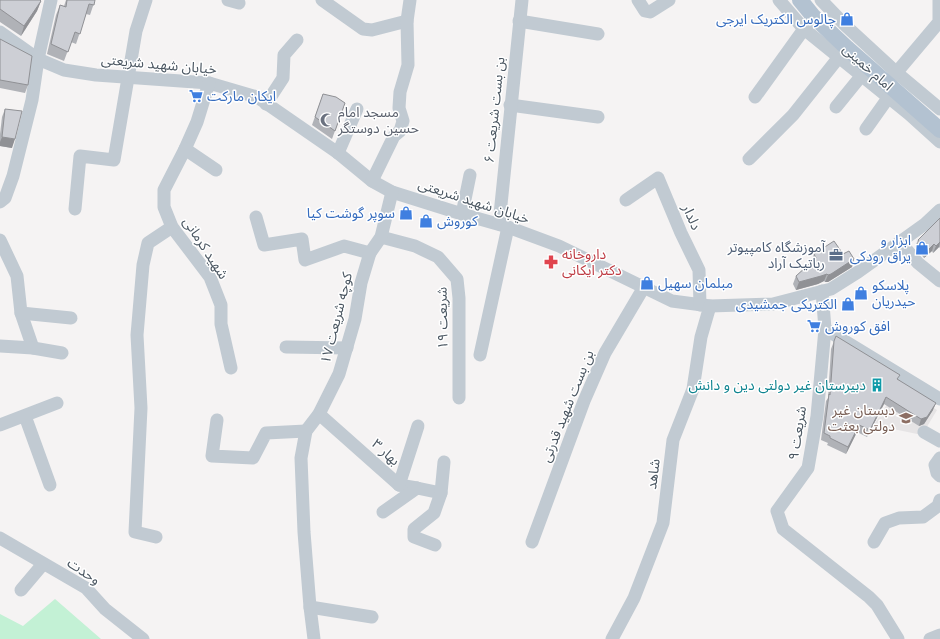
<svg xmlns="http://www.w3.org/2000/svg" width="940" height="639" font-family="'Nunito Sans','Noto Sans Arabic',sans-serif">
<rect width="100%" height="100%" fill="#f5f3f3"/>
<polygon fill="#e6e4e5" points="899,385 937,410 922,435 874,425"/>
<polygon fill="#c3f1d5" points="55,599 101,639 0,639 0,614 23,626"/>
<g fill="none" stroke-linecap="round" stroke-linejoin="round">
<g stroke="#c1cad2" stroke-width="13">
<polyline points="228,0 239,3"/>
<polyline points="322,0 363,29 372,30 407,21"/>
<polyline points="638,0 645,11 650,12 669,0"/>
<polyline points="779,0 804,29 909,114 940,142"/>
<polyline points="821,0 846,26 897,73 940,109"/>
<polyline points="519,21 598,34"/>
<polyline points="0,32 38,59 64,70 96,75 209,83 257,97 338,153 372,181 392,192 462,214 508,227 559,246 672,301 710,306 773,304 831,289 858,272 925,224 940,210"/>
<polyline points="891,79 939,22 939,0"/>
<polyline points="209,83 197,122 185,149 164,190 164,207 172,227 210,277 221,305 221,324 231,368"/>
<polyline points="755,97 809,22"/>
<polyline points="266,104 283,78 284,55 297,40"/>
<polyline points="510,105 598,117"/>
<polyline points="836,107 866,70"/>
<polyline points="866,129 893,91"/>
<polyline points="185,149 216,170"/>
<polyline points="338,153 357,109"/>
<polyline points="749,159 793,115 843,52"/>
<polyline points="372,181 394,136 400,131 403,121 399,108 400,92 408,65 407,21 410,0"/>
<polyline points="626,200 658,178 681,233 699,270 700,305"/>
<polyline points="0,202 5,198 13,176 32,100 38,59 51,0"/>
<polyline points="75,209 80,156 114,160 136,31 146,0"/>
<polyline points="462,214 470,175"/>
<polyline points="256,217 264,245 302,239 305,260 344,246 370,253"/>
<polyline points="499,224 522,0"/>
<polyline points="381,237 415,246 438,257 457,279 459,298 459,398"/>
<polyline points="0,240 17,276 21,313 33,348"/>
<polyline points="900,242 918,263 940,281"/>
<polyline points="822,291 825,329 817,416 808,468 777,511 783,529 869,597 877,605 898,639"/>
<polyline points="21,313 71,318"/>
<polyline points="825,329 940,399"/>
<polyline points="0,346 33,348 62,353"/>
<polyline points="286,347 347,348"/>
<polyline points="480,355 508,227"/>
<polyline points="319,414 399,485 417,488 441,493"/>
<polyline points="25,416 50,485"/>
<polyline points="217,420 212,456 253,458 266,433 306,431"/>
<polyline points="0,425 57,403"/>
<polyline points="924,432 940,441"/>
<polyline points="940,458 935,465 937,473 940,476"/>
<polyline points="399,485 418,426"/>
<polyline points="383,512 417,488"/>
<polyline points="156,537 135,532 141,408 137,335 143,265 148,243 172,227"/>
<polyline points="0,538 86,588 105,609 143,639"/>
<polyline points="532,542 584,401 605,353 644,287"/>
<polyline points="874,542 885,523 899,518 923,517 938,506 940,500"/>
<polyline points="435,545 414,537 414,529 434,513 441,493 444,462"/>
<polyline points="21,590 43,564"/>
<polyline points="310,607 372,617"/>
<polyline points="314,639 310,607 304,532 301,458 306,431 319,414 339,374 355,319 361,283 370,253 381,237 392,192"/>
<polyline points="612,639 634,598 663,523 673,440 693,389 701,337 710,306"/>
<polyline points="930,639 940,635"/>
</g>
<polyline stroke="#b3c2d1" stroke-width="16" points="800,0 813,16 847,48 940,130"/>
</g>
<g fill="#b0b2b7">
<polygon points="0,0 41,1 37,11 21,36 0,22"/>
<polygon points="66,0 95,0 90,15 86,14 76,44 71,42 64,61 47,54 56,15 60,5 64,6"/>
<polygon points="0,40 28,85 25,93 0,88"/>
<polygon points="323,94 345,103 332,139 312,125"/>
<polygon points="5,109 12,148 0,146 0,134 2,117"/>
<polygon points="940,218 940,248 939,247 933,253 932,251 924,258 915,247 918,240"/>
<polygon points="814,254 843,254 854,259 852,267 828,282 825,282 824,281 818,284 796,290 793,284 796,276 811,262"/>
<polygon points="836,336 898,379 933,410 924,424 919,426 884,404 867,437 857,432 846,454 827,445 828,443 821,440 826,401 828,398 831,349"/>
</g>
<g fill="#909195">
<polygon points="41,1 37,11 21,36 24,26"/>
<polygon points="2,137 15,139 12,148 0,146 0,142"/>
<polygon points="940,242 939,247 933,253 936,246"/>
<polygon points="934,244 932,251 924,258 927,251"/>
<polygon points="854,259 852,267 828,282 825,282 828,275"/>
<polygon points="827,274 824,281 818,284 796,290 799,282"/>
<polygon points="886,397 884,404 867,437 870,430"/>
<polygon points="936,403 933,410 924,424 919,426 921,419"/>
<polygon points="859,425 857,432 846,454 848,447"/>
</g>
<g fill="#cdcfd5" stroke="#909195">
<polygon points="0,0 40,0 41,1 24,26 0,9"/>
<polygon points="67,0 95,0 94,5 89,4 80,34 75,32 68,52 51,44 60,5 66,7"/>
<polygon points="0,39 32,56 28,85 0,80"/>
<polygon points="323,94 336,97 345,103 335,131 315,117"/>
<polygon points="5,109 22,111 15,139 2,137"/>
<polygon points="940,218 940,242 936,246 934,244 927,251 918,240"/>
<polygon points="834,241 843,254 849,251 854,259 831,274 828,275 827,274 821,276 799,282 796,276 816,258 814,254"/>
<polygon points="836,336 900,375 897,379 936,403 927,417 921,419 886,397 870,430 859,425 848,447 830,438 830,436 824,433 829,394 830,395 834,341"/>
</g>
<defs>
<g id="shop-bare" transform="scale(1.08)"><path d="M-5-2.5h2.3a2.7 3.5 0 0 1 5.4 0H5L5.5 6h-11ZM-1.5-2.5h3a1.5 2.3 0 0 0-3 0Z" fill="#3f7fe0" stroke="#fff" stroke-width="2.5" paint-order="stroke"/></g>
<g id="supermarket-bare" transform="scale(1.08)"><path d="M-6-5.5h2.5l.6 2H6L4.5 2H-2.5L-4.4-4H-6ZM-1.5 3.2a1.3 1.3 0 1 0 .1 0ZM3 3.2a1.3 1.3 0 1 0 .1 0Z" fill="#3f7fe0" stroke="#fff" stroke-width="2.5" paint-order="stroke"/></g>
<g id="mosque-bare" transform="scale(1.08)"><path d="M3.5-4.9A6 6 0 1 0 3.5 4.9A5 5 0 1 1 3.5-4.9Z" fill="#6b7280" stroke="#fff" stroke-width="2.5" paint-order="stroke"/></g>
<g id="office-bare" transform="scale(1.08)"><path d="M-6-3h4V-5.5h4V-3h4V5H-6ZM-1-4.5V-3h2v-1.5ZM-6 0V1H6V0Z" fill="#5c6f8a" stroke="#fff" stroke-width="2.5" paint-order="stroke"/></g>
<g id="pharmacy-bare" transform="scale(1.08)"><path d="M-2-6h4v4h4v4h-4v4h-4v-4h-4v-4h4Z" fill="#e0444e" stroke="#fff" stroke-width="2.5" paint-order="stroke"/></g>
<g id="building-bare" transform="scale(1.08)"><path d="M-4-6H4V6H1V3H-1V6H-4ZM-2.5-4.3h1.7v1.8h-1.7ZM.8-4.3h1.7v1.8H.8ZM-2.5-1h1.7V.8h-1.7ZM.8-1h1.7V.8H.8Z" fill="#0f9aa8" stroke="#fff" stroke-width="2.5" paint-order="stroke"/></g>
<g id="school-bare" transform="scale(1.08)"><path d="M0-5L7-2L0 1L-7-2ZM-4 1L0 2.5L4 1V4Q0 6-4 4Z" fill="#8d6e63" stroke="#fff" stroke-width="2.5" paint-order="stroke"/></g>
</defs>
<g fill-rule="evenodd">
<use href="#shop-bare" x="847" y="19"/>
<use href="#supermarket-bare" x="196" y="96"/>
<use href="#mosque-bare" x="327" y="120"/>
<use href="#shop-bare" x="406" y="213"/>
<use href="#shop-bare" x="426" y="221"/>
<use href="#shop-bare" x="922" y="248"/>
<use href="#office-bare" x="836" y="255"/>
<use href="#pharmacy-bare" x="551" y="262"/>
<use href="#shop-bare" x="647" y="283"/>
<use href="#shop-bare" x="861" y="293"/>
<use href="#shop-bare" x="848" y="304"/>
<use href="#supermarket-bare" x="814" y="326"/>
<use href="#building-bare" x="877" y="385"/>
<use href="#school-bare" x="906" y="418"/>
</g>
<g text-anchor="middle" stroke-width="3" stroke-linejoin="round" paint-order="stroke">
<g font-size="14" fill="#366cbe" stroke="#fff" text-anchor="start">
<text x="836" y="24" text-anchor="end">چالوس الکتریک ایرجی</text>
<text x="207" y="101">ایکان مارکت</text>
<text x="395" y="218" text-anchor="end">سوپر گوشت کیا</text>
<text x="437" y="226">کوروش</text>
<text x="911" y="245" text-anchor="end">ابزار و<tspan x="911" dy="16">یراق رودکی</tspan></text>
<text x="658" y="288">مبلمان سهیل</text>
<text x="872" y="290">پلاسکو<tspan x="872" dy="16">حیدریان</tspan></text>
<text x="837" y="309" text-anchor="end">الکتریکی جمشیدی</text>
<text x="825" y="331">افق کوروش</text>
</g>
<g font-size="14" fill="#4a5661" stroke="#fff">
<text transform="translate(159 64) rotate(5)" y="5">خیابان شهید شریعتی</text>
<text transform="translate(868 67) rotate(42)" y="5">امام خمینی</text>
<text transform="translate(494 110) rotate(-84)" y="5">بن بست شریعت ۶</text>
<text transform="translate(474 201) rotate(18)" y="5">خیابان شهید شریعتی</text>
<text transform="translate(692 217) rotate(66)" y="5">دلدار</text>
<text transform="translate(206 248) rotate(57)" y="5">شهید کرمانی</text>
<text transform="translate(336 318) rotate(-76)" y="5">کوچه شریعت ۱۷</text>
<text transform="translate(442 318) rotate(-91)" y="5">شریعت ۱۹</text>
<text transform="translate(567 406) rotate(-68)" y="5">بن بست شهید قدرتی</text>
<text transform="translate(797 433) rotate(-81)" y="5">شریعت ۹</text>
<text transform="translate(386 452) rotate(42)" y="5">بهار ۳</text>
<text transform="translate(653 474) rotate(-83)" y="5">شاهد</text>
<text transform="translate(84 571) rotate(34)" y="5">وحدت</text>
</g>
<g font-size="14" fill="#5b616d" stroke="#fff" text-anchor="start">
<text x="338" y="117">مسجد امام<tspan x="338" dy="16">حسین دوستگر</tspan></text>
</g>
<g font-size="14" fill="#4e5e75" stroke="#fff" text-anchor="end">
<text x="825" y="252">آموزشگاه کامپیوتر<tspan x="825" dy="16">رباتیک آراد</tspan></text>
</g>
<g font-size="14" fill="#be3a42" stroke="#fff" text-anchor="start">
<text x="562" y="259">داروخانه<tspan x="562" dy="16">دکتر ایکانی</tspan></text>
</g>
<g font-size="14" fill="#0d838f" stroke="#fff" text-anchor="end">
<text x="866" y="390">دبیرستان غیر دولتی دین و دانش</text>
</g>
<g font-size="14" fill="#785e54" stroke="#fff" text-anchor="end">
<text x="895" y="415">دبستان غیر<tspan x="895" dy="16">دولتی بعثت</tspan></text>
</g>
</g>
</svg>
